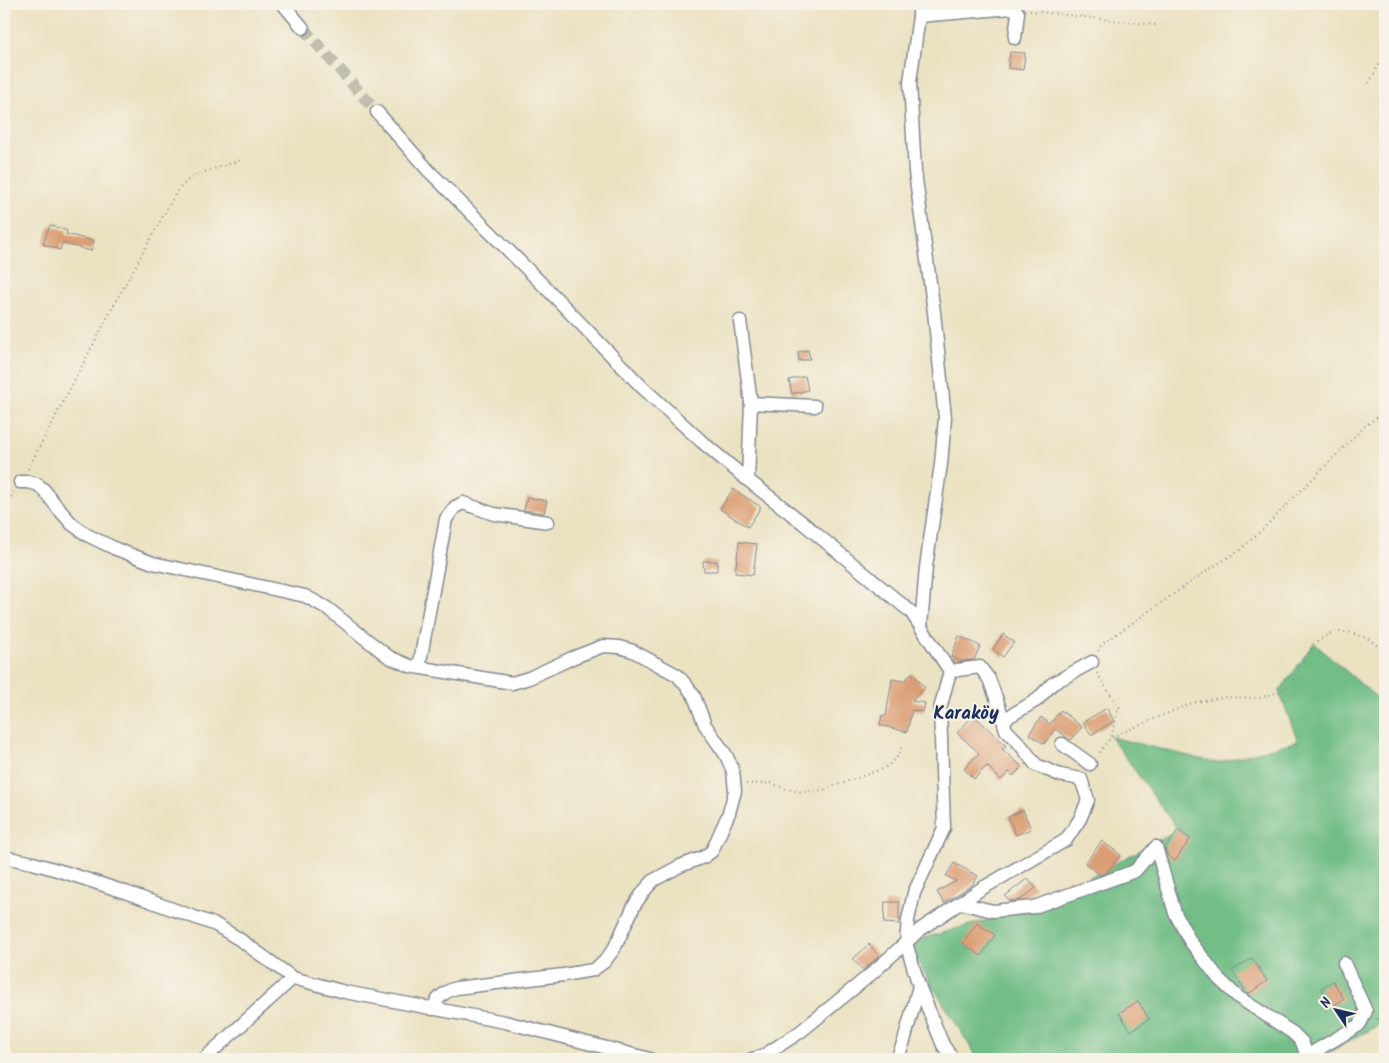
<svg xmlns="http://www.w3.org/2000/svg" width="1389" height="1063" font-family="Kalam,sans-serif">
<rect width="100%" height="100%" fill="#f7f3e8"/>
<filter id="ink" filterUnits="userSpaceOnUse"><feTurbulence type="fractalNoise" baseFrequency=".02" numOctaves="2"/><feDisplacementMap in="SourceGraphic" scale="10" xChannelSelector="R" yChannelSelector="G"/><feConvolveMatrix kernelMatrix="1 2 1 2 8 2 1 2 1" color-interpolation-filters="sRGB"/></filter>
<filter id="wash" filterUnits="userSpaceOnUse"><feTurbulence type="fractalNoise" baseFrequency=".0096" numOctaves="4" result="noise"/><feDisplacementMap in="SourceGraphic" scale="20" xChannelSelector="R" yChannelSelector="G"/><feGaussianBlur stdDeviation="1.12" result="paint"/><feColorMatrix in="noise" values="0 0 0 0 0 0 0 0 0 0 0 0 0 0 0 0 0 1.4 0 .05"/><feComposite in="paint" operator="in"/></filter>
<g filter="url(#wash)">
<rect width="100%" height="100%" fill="#ebe2c2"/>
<polygon fill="#72be86" stroke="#467672" points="1314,643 1385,705 1385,1022 1316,1059 978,1059 906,943 1034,907 1178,830 1111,737 1217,763 1298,741 1279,692"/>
<g id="blocks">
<g fill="#db9d73">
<polygon points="1010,52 1025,53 1023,70 1008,68"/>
<polygon points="50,225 67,231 66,234 94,241 91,251 62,243 60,250 43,244"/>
<polygon points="808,350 810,359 799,361 798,352"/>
<polygon points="805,376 808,390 792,394 789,380"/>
<polygon points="733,489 761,507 748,527 720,509"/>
<polygon points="527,497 547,501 544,513 524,510"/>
<polygon points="739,542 757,544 753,575 735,573"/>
<polygon points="703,561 717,561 717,571 704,571"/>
<polygon points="1003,634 1014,642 1003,657 993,649"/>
<polygon points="959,636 980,646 974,660 961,661 951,657"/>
<polygon points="912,673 925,688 912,701 925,703 923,712 912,710 907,732 880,725 882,715 886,716 892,679 904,681"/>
<polygon points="1107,708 1114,721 1091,735 1083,722"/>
<polygon points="1061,710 1082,727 1071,740 1055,729 1044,744 1029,734 1041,717 1050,724"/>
<polygon points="974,715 1006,746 1002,749 1022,767 1013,776 1009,772 1001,780 987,766 974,779 964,769 979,753 957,733"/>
<polygon points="1023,810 1031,829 1016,835 1008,817"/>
<polygon points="1178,830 1190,839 1175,861 1167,855 1165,848"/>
<polygon points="1102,841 1121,855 1107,872 1100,875 1085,863"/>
<polygon points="954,863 978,876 972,885 944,903 937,892 956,881 946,876"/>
<polygon points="1028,878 1036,888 1020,900 1009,901 1005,896"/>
<polygon points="885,902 899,902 899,924 884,923"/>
<polygon points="977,923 995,935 981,956 963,943"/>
<polygon points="869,944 879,956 863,970 853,959"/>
<polygon points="1252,958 1267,981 1248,994 1232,971"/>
<polygon points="1333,981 1344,999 1332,1006 1321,988"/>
<polygon points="1138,1001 1149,1019 1131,1031 1119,1013"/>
</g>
</g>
</g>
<g filter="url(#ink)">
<use href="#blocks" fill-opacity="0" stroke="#838890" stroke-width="1"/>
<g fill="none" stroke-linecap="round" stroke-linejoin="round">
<polyline stroke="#c1beae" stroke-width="12" stroke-dasharray="12 6" stroke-linecap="butt" points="303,28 377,112"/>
<g stroke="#838890" stroke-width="15">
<g id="minor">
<polyline points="283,4 303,28"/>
<polyline points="919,4 919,16 910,82 915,172 934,312 945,418 941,464 926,567 921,626"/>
<polyline points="919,16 1012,8 1015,9 1018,13 1015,38"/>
<polyline points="377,112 428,170 555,297 642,387 701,441 744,477 803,523 911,612 950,671 980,667 989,679 999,706 1006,730 1019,743 1036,765 1060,775 1081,779 1088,800 1080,819 1066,840 981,889 921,929 870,975 800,1032 763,1056 752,1059"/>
<polyline points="740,321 751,403 748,480"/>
<polyline points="751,403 815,406"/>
<path d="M20,482H27L37,484L44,490L57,507L72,524L87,535L116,549L153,563L305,596L327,608L362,636L389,657L410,666L512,683L529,678L572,658L603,646L619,647L633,651L677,675L686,685L694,696L705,725L726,755L733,771L735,791L729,813L712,851L704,857L680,866L654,880L644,891L634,906L614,949L604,962L593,970L563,975L456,988C444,992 438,997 432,1009"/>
<polyline points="419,667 446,519 455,507 463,503 494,514 548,522"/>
<polyline points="950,671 940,709 944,828 914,893 908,920 906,943 919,986 943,1045 953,1059"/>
<polyline points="1003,720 1037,700 1052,684 1092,662"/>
<polyline points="1062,744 1090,764"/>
<polyline points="1156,847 1175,913 1190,941 1219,979 1238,997 1293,1033 1302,1042 1307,1056 1306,1059"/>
<polyline points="4,857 33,863 67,873 128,893 216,925 239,939 293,978 345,992 505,1022 650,1059"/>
<polyline points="960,903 993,911 1034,907 1135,871 1156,847"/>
<polyline points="1307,1056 1359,1025 1362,1020 1366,1011 1344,963"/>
<polyline points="204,1059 293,978"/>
<polyline points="897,1059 904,1041 919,986"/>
</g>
</g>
<g stroke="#838890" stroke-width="2" stroke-dasharray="1 4" stroke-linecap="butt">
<polyline points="1030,11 1157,25"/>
<polyline points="1369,83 1385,54"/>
<polyline points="28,469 115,303 177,191 188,180 196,175 247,158"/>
<polyline points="4,510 14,492"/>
<polyline points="1098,651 1102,644 1208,570 1240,550 1263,529 1366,425 1385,412"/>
<polyline points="1097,673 1104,685 1119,707 1111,737 1098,754"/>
<polyline points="1112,737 1192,703 1224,697 1259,698 1279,692 1292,683 1314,643 1333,632 1348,632 1367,638 1385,651"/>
<polyline points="746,784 771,783 786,789 802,792 823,790 885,768 897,757 903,744"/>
<polyline points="1377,1019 1385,1018"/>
</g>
<use href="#minor" stroke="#fff" stroke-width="12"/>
</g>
</g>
<g text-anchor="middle" stroke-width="4" stroke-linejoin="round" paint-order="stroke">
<g font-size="19" font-weight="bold" fill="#1b2f5e" stroke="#f7f3e8">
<text x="966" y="719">Karaköy</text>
</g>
</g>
<rect width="1389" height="1063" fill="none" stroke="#f7f3e8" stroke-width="20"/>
<g transform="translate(1336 1010) rotate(305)" stroke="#f7f3e8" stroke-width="4" paint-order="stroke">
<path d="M0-4L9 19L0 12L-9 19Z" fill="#1b2f5e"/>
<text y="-8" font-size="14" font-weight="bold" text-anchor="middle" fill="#1b2f5e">N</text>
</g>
</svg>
